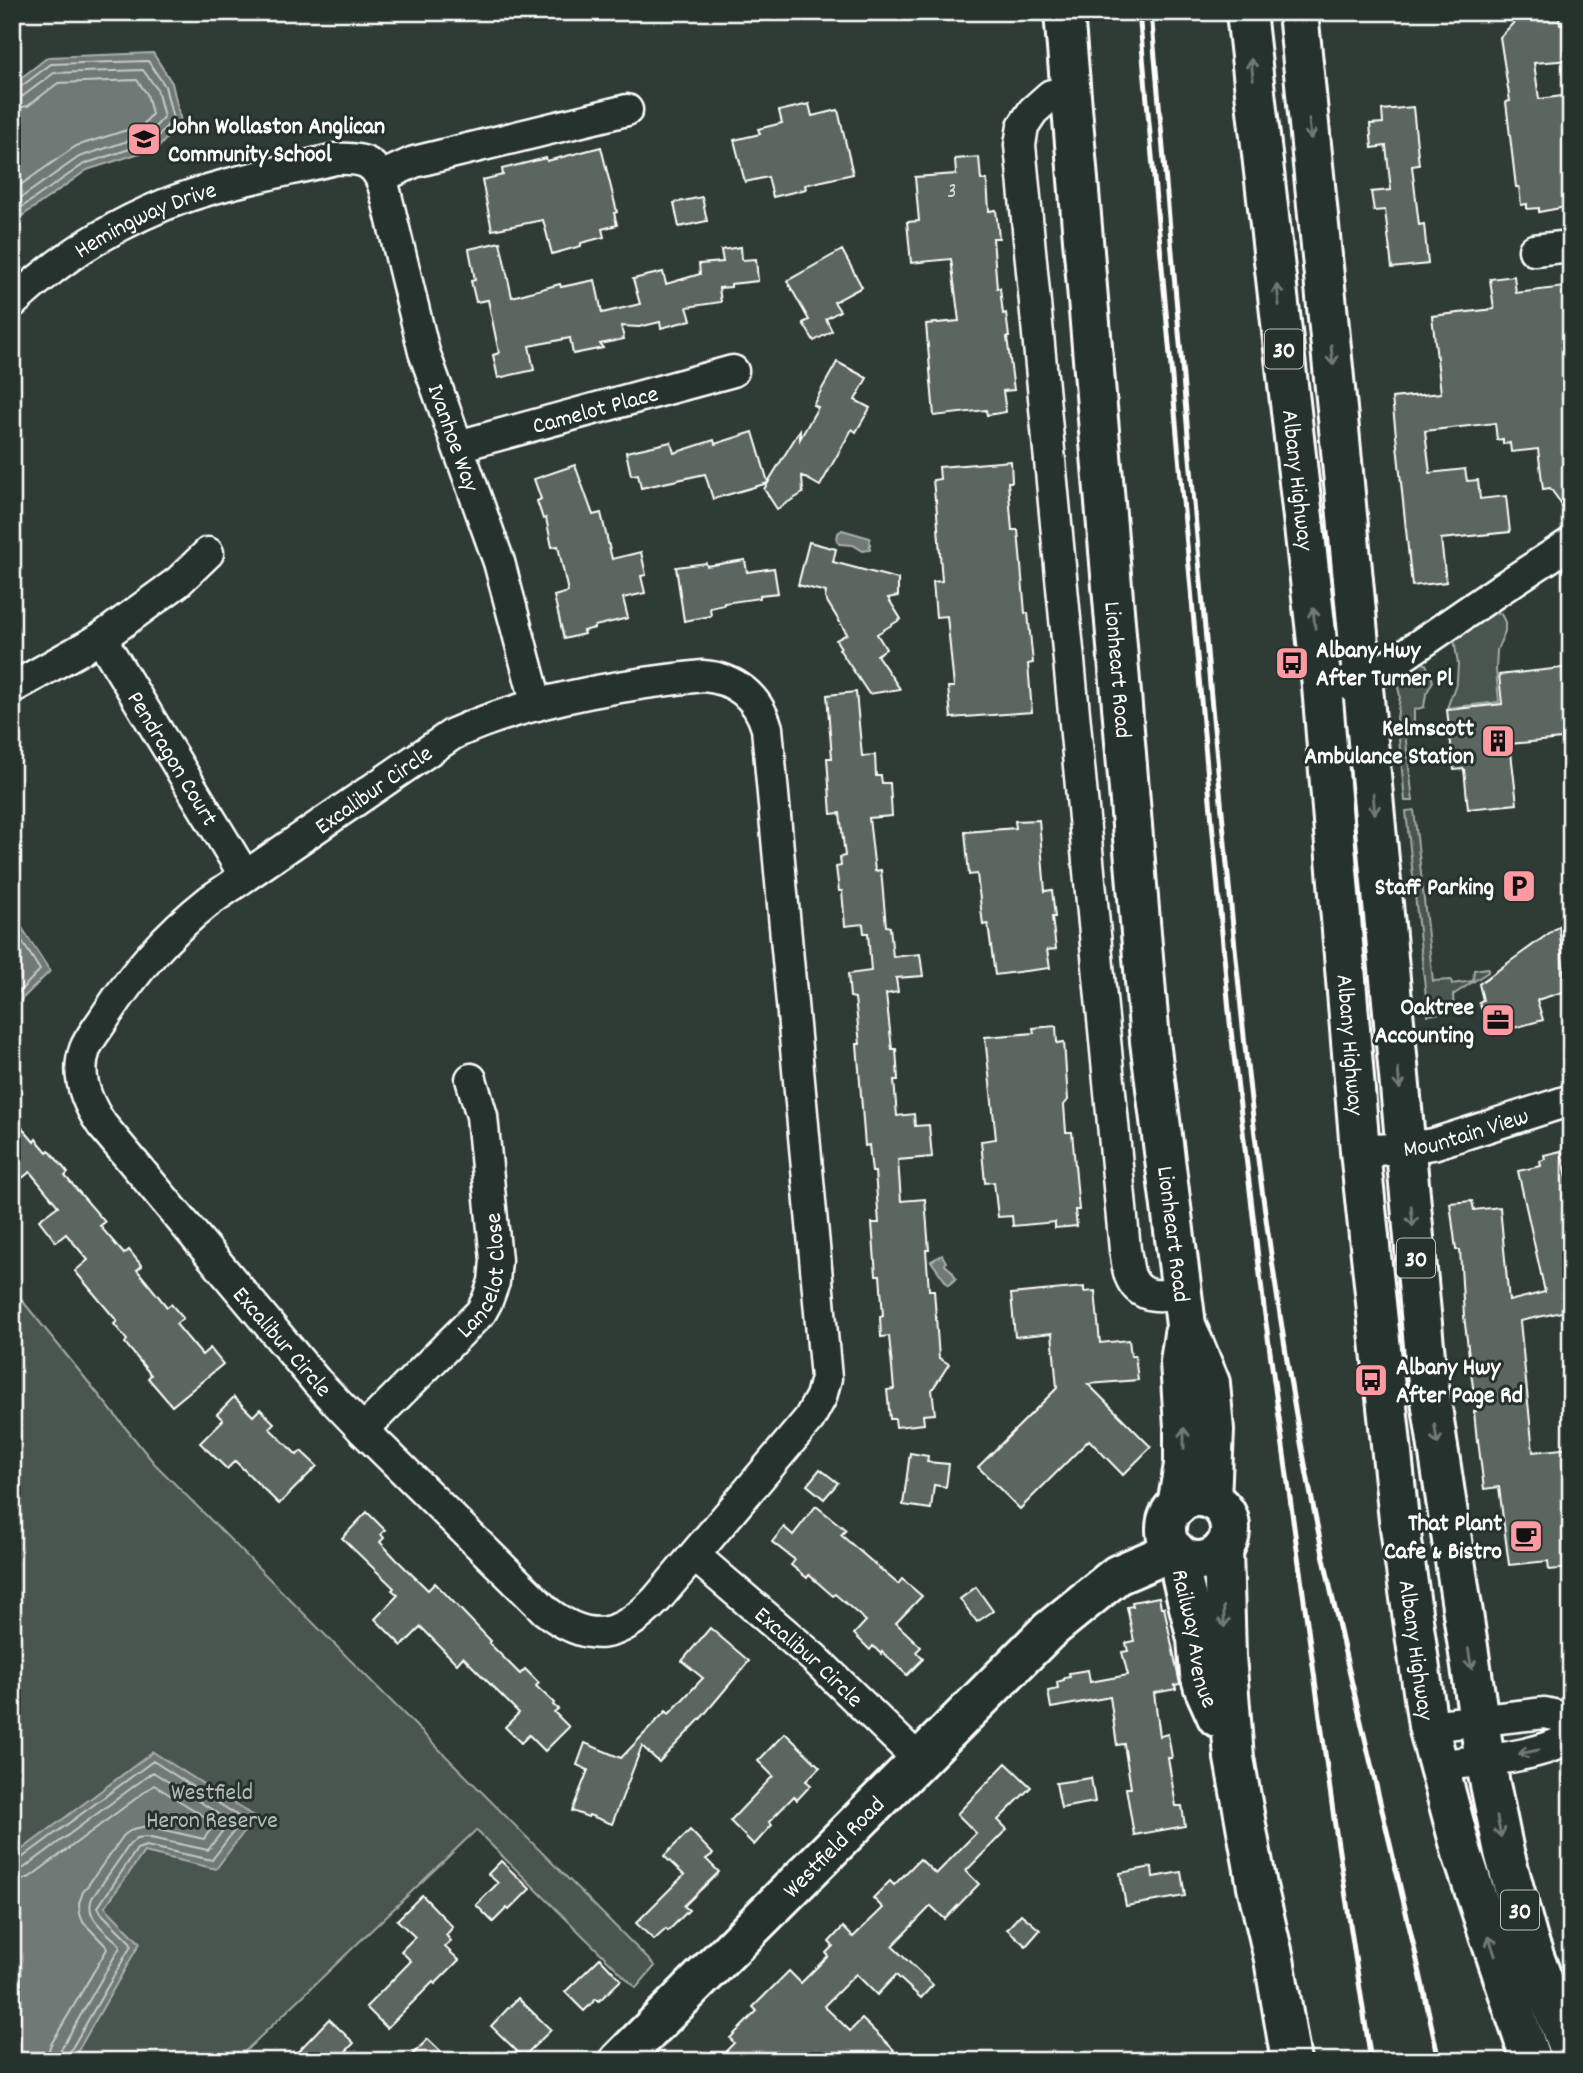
<svg xmlns="http://www.w3.org/2000/svg" width="1583" height="2073" font-family="Dekko,sans-serif">
<rect width="100%" height="100%" fill="#2f3b35"/>
<filter id="ink" filterUnits="userSpaceOnUse"><feTurbulence type="fractalNoise" baseFrequency=".0143" numOctaves="2"/><feDisplacementMap in="SourceGraphic" scale="14" xChannelSelector="R" yChannelSelector="G"/><feConvolveMatrix kernelMatrix="1 2 1 2 8 2 1 2 1" color-interpolation-filters="sRGB"/></filter>
<g filter="url(#ink)">
<g fill="#4a544f" stroke="#a4aaa7" stroke-width="2">
<polygon points="1494,611 1501,614 1505,622 1505,631 1497,650 1496,670 1499,702 1447,708 1457,681 1458,664 1454,639"/>
<polygon points="1419,662 1426,664 1433,681 1426,694 1424,707 1414,710 1414,723 1404,724 1413,801 1405,801 1397,718 1400,696 1397,683 1404,674"/>
<polygon points="1414,810 1433,981 1451,980 1452,984 1473,981 1474,970 1488,968 1488,972 1453,995 1454,1011 1428,1015 1406,811"/>
<polygon points="12,1288 154,1463 655,1966 636,1988 476,1830 235,2061 12,2061"/>
</g>
<g fill="#707975" stroke="#a9afac" stroke-width="2">
<polygon points="153,53 172,83 181,122 159,147 87,170 12,223 12,85 48,57"/>
<polygon points="842,530 870,538 870,550 863,551 853,545 839,544 837,540 838,533"/>
<polygon points="12,880 14,883 13,914 50,971 17,1004 12,997"/>
<polygon points="942,1255 946,1262 945,1265 952,1271 956,1279 948,1285 931,1261"/>
<polygon points="153,1752 255,1817 216,1869 144,1852 105,1907 140,1943 72,2061 12,2061 12,1857"/>
</g>
<g fill="none" stroke-linecap="round" stroke-linejoin="round">
<g stroke="#c6c9c8" stroke-width="2">
<polyline points="12,90 19,88 51,64 148,61 165,86 173,119 154,141 84,164 12,214"/>
<polyline points="12,99 23,96 54,73 143,70 157,89 164,117 149,134 79,157 12,204"/>
<polyline points="12,109 28,106 58,83 137,80 147,94 152,114 143,125 76,146 12,191"/>
<polyline points="12,925 40,970 18,993 12,994"/>
<polyline points="12,1862 19,1860 153,1761 243,1819 212,1860 146,1846 137,1849 98,1907 101,1913 130,1942 131,1946 68,2055 67,2061"/>
<path d="M12,1871L24,1868L153,1772L230,1821L208,1850L146,1837L137,1838L130,1844L92,1898C84,1918 106,1931 119,1944L120,1947L60,2051L58,2061"/>
<polyline points="12,1881 22,1880 30,1877 154,1785 215,1823 204,1839 147,1826 133,1829 124,1835 83,1892 79,1903 80,1914 83,1922 106,1946 107,1949 50,2046 47,2061"/>
</g>
</g>
<g fill="#5b6661" stroke="#fff" stroke-width="2">
<polygon points="1559,15 1560,25 1571,24 1571,60 1534,63 1539,99 1563,96 1563,98 1571,97 1571,206 1539,212 1539,208 1527,209 1527,204 1521,205 1519,187 1516,187 1506,102 1510,101 1500,37 1518,18"/>
<polygon points="809,104 812,116 838,110 853,174 805,185 806,189 773,197 768,177 745,182 734,140 760,134 758,129 782,123 779,111"/>
<polygon points="1413,107 1419,165 1412,166 1419,225 1424,224 1428,264 1392,268 1385,210 1374,211 1371,192 1391,190 1386,146 1372,148 1370,124 1383,123 1382,110"/>
<polygon points="601,147 617,212 614,213 617,225 602,229 604,237 581,243 581,246 552,254 543,220 492,230 482,180 503,175 502,169 546,158 547,161"/>
<polygon points="979,157 981,180 987,180 989,211 996,210 999,238 993,238 997,288 1000,288 1003,314 1006,313 1009,337 1007,337 1014,390 1003,391 1006,412 987,415 986,410 934,416 926,324 959,321 951,259 911,263 907,222 919,221 915,177 956,174 955,159"/>
<polygon points="702,197 707,221 679,227 674,203"/>
<polygon points="500,242 512,297 560,284 561,287 595,280 602,313 640,304 633,279 663,272 666,284 700,274 699,264 723,262 721,250 741,247 742,260 756,259 758,281 731,284 731,287 719,288 721,302 687,307 691,320 661,328 660,322 639,327 621,326 624,339 600,344 603,348 573,354 570,338 529,346 534,370 498,378 493,355 499,353 488,300 476,302 471,281 475,280 469,249"/>
<polygon points="842,250 862,287 834,302 840,311 826,319 832,331 814,341 803,323 809,320 787,281"/>
<polygon points="1514,276 1516,293 1564,287 1565,290 1571,289 1571,517 1550,488 1543,489 1538,449 1511,452 1510,443 1503,444 1503,439 1497,440 1495,423 1425,431 1430,473 1465,469 1467,481 1478,480 1480,499 1506,496 1510,532 1441,539 1446,582 1412,586 1392,398 1441,393 1432,316 1494,309 1490,279"/>
<polygon points="837,362 867,378 855,400 870,408 856,432 852,429 820,486 802,476 803,493 777,509 764,489 768,483 713,499 705,474 641,488 638,474 631,475 626,452 671,442 674,453 714,440 715,444 753,432 768,482 800,430 800,439 818,407 813,405"/>
<polygon points="1011,461 1012,482 1008,482 1012,530 1018,530 1025,613 1028,613 1033,663 1028,664 1032,712 951,718 948,687 954,687 947,616 936,617 933,582 942,581 936,500 935,500 933,480 940,479 939,467"/>
<polygon points="575,465 593,515 601,513 612,559 641,552 646,575 641,576 645,593 623,598 628,618 595,626 595,628 583,631 584,634 564,639 554,596 568,592 558,546 552,547 546,518 543,519 537,501 541,499 534,479"/>
<polygon points="809,542 836,549 833,562 898,579 898,596 888,598 901,619 877,634 886,649 877,655 900,689 869,694 839,649 841,648 836,640 847,634 825,598 826,592 798,585"/>
<polygon points="745,560 747,572 774,568 778,593 760,595 760,598 724,603 724,605 710,608 711,616 684,621 676,567 706,563 707,566"/>
<polygon points="1571,667 1571,738 1510,744 1517,804 1468,809 1464,769 1454,770 1447,710 1502,704 1499,675"/>
<polygon points="856,692 862,756 875,755 876,776 881,776 882,783 890,783 892,816 869,818 875,871 881,870 886,926 890,927 893,957 920,954 923,976 896,978 898,992 886,994 892,1049 896,1049 898,1080 894,1080 897,1116 914,1114 915,1126 929,1125 932,1157 898,1160 901,1201 925,1199 929,1250 926,1250 929,1290 934,1290 939,1358 949,1364 932,1390 935,1414 923,1415 924,1424 896,1427 895,1419 890,1419 887,1390 894,1389 889,1336 881,1337 880,1317 883,1316 880,1275 876,1275 872,1223 879,1223 875,1172 872,1172 869,1145 865,1146 857,1044 860,1044 855,998 850,997 848,974 871,971 868,933 864,933 863,924 845,926 842,891 839,891 836,867 841,866 840,857 845,856 840,813 831,814 827,758 832,758 827,695"/>
<polygon points="1039,820 1045,891 1052,890 1055,917 1052,917 1056,949 1047,950 1050,968 995,975 988,924 983,925 977,874 969,875 965,832 1016,828 1015,821"/>
<polygon points="1559,926 1566,991 1537,1000 1543,1020 1491,1034 1479,1002 1483,1000 1479,984"/>
<polygon points="1056,1026 1057,1043 1064,1042 1068,1100 1064,1105 1066,1132 1072,1132 1079,1210 1075,1210 1077,1226 1055,1228 1055,1222 1013,1226 1012,1216 998,1217 994,1182 985,1183 981,1141 996,1139 985,1037 1034,1033 1033,1028"/>
<polygon points="12,1116 34,1142 36,1139 47,1152 49,1150 68,1173 65,1176 105,1222 100,1226 124,1254 129,1250 142,1266 137,1270 167,1307 171,1304 183,1318 176,1324 202,1355 210,1348 223,1364 172,1406 148,1378 151,1375 125,1343 127,1340 114,1324 117,1321 75,1271 88,1260 66,1234 56,1242 39,1220 58,1206 30,1172 12,1186"/>
<polygon points="1561,1151 1571,1194 1571,1310 1520,1321 1533,1452 1571,1448 1571,1568 1549,1570 1548,1561 1509,1565 1499,1487 1484,1489 1478,1440 1477,1441 1474,1411 1476,1411 1464,1316 1460,1250 1456,1250 1450,1203 1472,1201 1474,1210 1500,1207 1509,1301 1545,1292 1518,1171 1541,1166 1540,1161 1545,1159 1544,1155"/>
<polygon points="1084,1287 1084,1292 1095,1291 1100,1343 1129,1340 1131,1356 1135,1356 1138,1380 1088,1384 1151,1447 1123,1475 1089,1440 1020,1509 978,1467 1057,1388 1052,1333 1015,1337 1011,1294"/>
<polygon points="234,1397 253,1416 260,1409 274,1423 269,1428 297,1455 301,1451 317,1466 279,1504 235,1461 227,1469 200,1443 223,1420 217,1414"/>
<polygon points="910,1453 928,1456 927,1462 949,1464 946,1487 934,1485 931,1509 903,1505"/>
<polygon points="820,1469 838,1483 824,1499 807,1485"/>
<polygon points="816,1506 846,1530 841,1535 898,1584 902,1579 922,1596 896,1623 921,1647 916,1652 923,1659 907,1675 882,1652 881,1654 873,1646 870,1650 854,1634 866,1621 835,1594 833,1596 809,1575 807,1578 791,1565 795,1560 772,1542 784,1527 793,1535"/>
<polygon points="367,1512 385,1530 381,1534 384,1538 380,1542 397,1560 428,1590 435,1583 491,1641 489,1643 520,1674 525,1669 539,1683 536,1686 554,1703 553,1705 558,1709 554,1712 569,1727 545,1751 529,1735 521,1743 505,1727 519,1713 463,1657 457,1664 421,1627 402,1646 375,1619 398,1595 392,1590 394,1588 342,1538"/>
<polygon points="976,1587 993,1611 977,1622 960,1599"/>
<polygon points="1159,1597 1161,1607 1164,1607 1180,1684 1175,1685 1176,1689 1154,1693 1160,1736 1168,1734 1172,1758 1168,1758 1176,1806 1182,1806 1185,1826 1134,1835 1126,1788 1131,1788 1124,1744 1117,1745 1110,1697 1051,1708 1048,1691 1058,1689 1057,1682 1064,1680 1064,1678 1070,1677 1069,1673 1088,1670 1090,1682 1128,1675 1122,1652 1128,1651 1126,1643 1134,1641 1127,1607 1133,1606 1132,1602"/>
<polygon points="710,1628 749,1661 703,1716 659,1762 642,1746 612,1824 589,1815 588,1817 572,1811 588,1770 577,1765 585,1743 621,1758 666,1711 669,1714 703,1678 682,1661"/>
<polygon points="785,1733 820,1767 806,1781 811,1785 797,1800 794,1796 769,1822 772,1825 754,1845 730,1821 773,1776 758,1761"/>
<polygon points="1006,1763 1031,1787 998,1820 1007,1829 966,1871 979,1884 945,1919 931,1906 892,1946 933,1985 921,1998 896,1975 877,1995 856,1974 824,2006 850,2031 862,2019 894,2050 883,2061 736,2061 726,2051 734,2043 730,2038 757,2011 753,2007 789,1971 801,1983 828,1956 826,1953 833,1946 829,1942 843,1927 853,1937 883,1908 873,1898 890,1881 894,1885 920,1859 936,1874 976,1833 957,1814"/>
<polygon points="1091,1778 1095,1802 1061,1808 1056,1783"/>
<polygon points="690,1830 713,1854 706,1859 719,1872 684,1906 689,1910 668,1931 666,1929 654,1940 636,1923 684,1875 664,1856"/>
<polygon points="501,1861 530,1889 509,1910 507,1908 493,1922 476,1905 498,1883 488,1874"/>
<polygon points="1152,1867 1153,1877 1181,1872 1185,1896 1126,1906 1120,1873"/>
<polygon points="422,1895 453,1927 446,1935 451,1941 445,1947 459,1960 435,1984 433,1982 387,2028 366,2007 411,1961 401,1951 415,1937 397,1920"/>
<polygon points="1021,1914 1040,1930 1026,1946 1007,1929"/>
<polygon points="600,1958 621,1980 599,2001 596,1999 584,2011 565,1992"/>
<polygon points="518,1998 551,2030 523,2057 491,2026"/>
<polygon points="329,2019 354,2043 337,2061 289,2061"/>
<polygon points="428,2039 451,2061 406,2061"/>
</g>
<g fill="none" stroke-linecap="round" stroke-linejoin="round">
<g stroke="#fff" stroke-width="35">
<g id="minor">
<path d="M1071,92L1051,95L1033,111L1023,126L1020,145L1125,1250C1127,1258 1127,1270 1131,1278C1141,1300 1163,1296 1182,1293"/>
<polyline points="381,177 414,162 627,110"/>
<polyline points="1534,250 1571,246"/>
<path id="s1" d="M12,303C57,261 108,228 164,205C219,183 278,173 335,159C364,158 377,161 385,191L424,352L499,562L537,705"/>
<path id="s2" d="M458,446L733,371"/>
<path id="s3" d="M101,638L245,876"/>
<path d="M703,676C735,678 758,697 767,728L826,1378L821,1397L809,1419L657,1599C620,1638 590,1645 546,1611L363,1430L316,1381L102,1125C87,1103 75,1076 85,1049C89,1038 99,1027 105,1017C135,971 166,935 209,901L453,734C526,701 623,684 703,676Z"/>
<polyline points="1322,686 1363,681 1387,667 1499,590 1571,543"/>
<polyline points="12,688 101,638 178,582 208,553"/>
<path id="s4" d="M1360,1151L1406,1148L1433,1144L1571,1100"/>
<path id="s5" d="M363,1430L481,1312L487,1301L494,1282L496,1260L482,1116L471,1079"/>
<path id="s6" d="M695,1556L814,1658L920,1761"/>
<polyline points="1428,1726 1545,1713 1571,1719"/>
<path d="M1439,1765C1481,1761 1533,1758 1571,1738"/>
</g>
</g>
<g stroke="#fff" stroke-width="44">
<g id="major">
<path id="s7" d="M1064,12L1150,1041L1186,1325L1210,1383L1214,1430L1211,1500"/>
<circle cx="1198" cy="1529" r="32"/>
<polyline points="1177,1506 1184,1465 1184,1427 1180,1362 1184,1334"/>
<polyline points="1223,1549 1226,1656 1234,1758 1257,1886 1274,1959 1291,2061"/>
<path id="s8" d="M1179,1554L1182,1579L1197,1639L1200,1674L1204,1688L1217,1717"/>
<path id="s9" d="M619,2061L1047,1632L1117,1575L1175,1550"/>
</g>
</g>
<g stroke="#fff" stroke-width="44">
<g id="highway">
<path id="s10" d="M1246,12L1322,686L1360,1151L1399,1520L1428,1726L1462,1853L1531,2061"/>
<polyline points="1298,12 1339,429 1426,1367 1485,1760 1504,1852 1528,1940 1571,2056"/>
</g>
</g>
<use href="#minor" stroke="#26332d" stroke-width="30"/>
<use href="#major" stroke="#26332d" stroke-width="38"/>
<use href="#highway" stroke="#26332d" stroke-width="38"/>
<g stroke="#fff" stroke-width="5">
<polyline points="1139,12 1230,1022 1264,1308 1334,1819 1371,2061"/>
<path d="M1151,12C1170,241 1191,469 1211,697C1224,828 1235,960 1250,1091C1260,1186 1275,1284 1290,1379C1327,1609 1392,1833 1439,2061"/>
</g>
</g>
<defs><path id="oneway-shaft" d="M-6 0H5M1.5-3L5.5 0L1.5 3" fill="none" stroke-width="1.6" stroke-linecap="round" stroke-linejoin="round" transform="scale(1.75)"/></defs>
<g stroke="#727a76">
<use href="#oneway-shaft" transform="translate(1252 69) rotate(-96)"/>
<use href="#oneway-shaft" transform="translate(1310 129) rotate(84)"/>
<use href="#oneway-shaft" transform="translate(1278 295) rotate(-96)"/>
<use href="#oneway-shaft" transform="translate(1332 355) rotate(84)"/>
<use href="#oneway-shaft" transform="translate(1314 618) rotate(-96)"/>
<use href="#oneway-shaft" transform="translate(1374 804) rotate(85)"/>
<use href="#oneway-shaft" transform="translate(1399 1079) rotate(85)"/>
<use href="#oneway-shaft" transform="translate(1412 1216) rotate(85)"/>
<use href="#oneway-shaft" transform="translate(1436 1434) rotate(81)"/>
<use href="#oneway-shaft" transform="translate(1184 1438) rotate(-90)"/>
<use href="#oneway-shaft" transform="translate(1224 1617) rotate(88)"/>
<use href="#oneway-shaft" transform="translate(1470 1659) rotate(81)"/>
<use href="#oneway-shaft" transform="translate(1529 1752) rotate(169)"/>
<use href="#oneway-shaft" transform="translate(1499 1827) rotate(79)"/>
<use href="#oneway-shaft" transform="translate(1492 1946) rotate(-108)"/>
</g>
</g>
<defs>
<g id="school-square" transform="scale(1.75)"><rect x="-9" y="-9" width="18" height="18" rx="4" fill="#ff9aa2" stroke="#26332d"/><path d="M0-5L7-2L0 1L-7-2ZM-4 1L0 2.5L4 1V4Q0 6-4 4Z" fill="#111"/></g>
<g id="bus-square" transform="scale(1.75)"><rect x="-9" y="-9" width="18" height="18" rx="4" fill="#ff9aa2" stroke="#26332d"/><path d="M-5-6H5V4H4V6H2V4H-2V6H-4V4H-5ZM-3.5-4V0h7V-4ZM-3.5 1.2v1.5H-2V1.2ZM2 1.2v1.5H3.5V1.2Z" fill="#111"/></g>
<g id="building-square" transform="scale(1.75)"><rect x="-9" y="-9" width="18" height="18" rx="4" fill="#ff9aa2" stroke="#26332d"/><path d="M-4-6H4V6H1V3H-1V6H-4ZM-2.5-4.3h1.7v1.8h-1.7ZM.8-4.3h1.7v1.8H.8ZM-2.5-1h1.7V.8h-1.7ZM.8-1h1.7V.8H.8Z" fill="#111"/></g>
<g id="parking-square" transform="scale(1.75)"><rect x="-9" y="-9" width="18" height="18" rx="4" fill="#ff9aa2" stroke="#26332d"/><path d="M-3.5-5.5H1a3.5 3.5 0 0 1 0 7H-1V5.5H-3.5ZM-1-3.4V-.6H.8a1.4 1.4 0 0 0 0-2.8Z" fill="#111"/></g>
<g id="office-square" transform="scale(1.75)"><rect x="-9" y="-9" width="18" height="18" rx="4" fill="#ff9aa2" stroke="#26332d"/><path d="M-6-3h4V-5.5h4V-3h4V5H-6ZM-1-4.5V-3h2v-1.5ZM-6 0V1H6V0Z" fill="#111"/></g>
<g id="cafe-square" transform="scale(1.75)"><rect x="-9" y="-9" width="18" height="18" rx="4" fill="#ff9aa2" stroke="#26332d"/><path d="M-5.5-4.5H6V0H3Q3 3.5 0 3.5H-2.5Q-5.5 3.5-5.5 0ZM3-3.2v2h1.7v-2ZM-6 4.5H4V6H-6Z" fill="#111"/></g>
</defs>
<g fill-rule="evenodd">
<use href="#school-square" x="144" y="139"/>
<use href="#bus-square" x="1292" y="663"/>
<use href="#building-square" x="1498" y="741"/>
<use href="#parking-square" x="1519" y="886"/>
<use href="#office-square" x="1498" y="1020"/>
<use href="#bus-square" x="1371" y="1380"/>
<use href="#cafe-square" x="1526" y="1536"/>
</g>
<g text-anchor="middle" stroke-width="6" stroke-linejoin="round" paint-order="stroke">
<g font-size="21" fill="#d6d9d8">
<text x="952" y="197">3</text>
</g>
<g fill="#26332d" stroke="#bec2c0" stroke-width="2">
<rect x="1265" y="329.5" width="38" height="39" rx="5"/>
<rect x="1397" y="1238.5" width="38" height="39" rx="5"/>
<rect x="1501" y="1890.5" width="38" height="39" rx="5"/>
</g>
<g font-size="23" font-weight="bold" fill="#fff">
<text x="1284" y="357">30</text>
<text x="1416" y="1266">30</text>
<text x="1520" y="1918">30</text>
</g>
<g font-size="24" font-weight="bold" fill="#fff" stroke="#26332d" text-anchor="end">
<text x="168" y="133" text-anchor="start">John Wollaston Anglican<tspan x="168" dy="28">Community School</tspan></text>
<text x="1316" y="657" text-anchor="start">Albany Hwy<tspan x="1316" dy="28">After Turner Pl</tspan></text>
<text x="1474" y="735">Kelmscott<tspan x="1474" dy="28">Ambulance Station</tspan></text>
<text x="1494" y="894">Staff Parking</text>
<text x="1474" y="1014">Oaktree<tspan x="1474" dy="28">Accounting</tspan></text>
<text x="1396" y="1374" text-anchor="start">Albany Hwy<tspan x="1396" dy="28">After Page Rd</tspan></text>
<text x="1502" y="1530">That Plant<tspan x="1502" dy="28">Cafe &amp; Bistro</tspan></text>
</g>
<g font-size="24" fill="#fff" stroke="#26332d">
<text dy="8" stroke="none"><textPath href="#s1" startOffset="159">Hemingway Drive</textPath></text>
<text dy="8" stroke="none"><textPath href="#s2" startOffset="142">Camelot Place</textPath></text>
<text dy="8" stroke="none"><textPath href="#s1" startOffset="682">Ivanhoe Way</textPath></text>
<text dy="8" stroke="none"><textPath href="#s10" startOffset="471">Albany Highway</textPath></text>
<text dy="8" stroke="none"><textPath href="#s7" startOffset="660">Lionheart Road</textPath></text>
<text dy="8" stroke="none"><textPath href="#s3" startOffset="140">Pendragon Court</textPath></text>
<text transform="translate(373 789) rotate(-35)" y="8">Excalibur Circle</text>
<text dy="8" stroke="none"><textPath href="#s10" startOffset="1038">Albany Highway</textPath></text>
<text dy="8" stroke="none"><textPath href="#s4" startOffset="108">Mountain View</textPath></text>
<text dy="8" stroke="none"><textPath href="#s7" startOffset="1227">Lionheart Road</textPath></text>
<text dy="8" stroke="none"><textPath href="#s5" startOffset="203">Lancelot Close</textPath></text>
<text transform="translate(283 1341) rotate(49)" y="8">Excalibur Circle</text>
<text dy="8" stroke="none"><textPath href="#s8" startOffset="86">Railway Avenue</textPath></text>
<text dy="8" stroke="none"><textPath href="#s10" startOffset="1647">Albany Highway</textPath></text>
<text dy="8" stroke="none"><textPath href="#s6" startOffset="152">Excalibur Circle</textPath></text>
<text dy="8" stroke="none"><textPath href="#s9" startOffset="303">Westfield Road</textPath></text>
</g>
<g font-size="24" fill="#b7bbb9" stroke="#26332d">
<text x="212" y="1799">Westfield<tspan x="212" dy="28">Heron Reserve</tspan></text>
</g>
</g>
<rect width="1583" height="2073" fill="none" stroke="#26332d" stroke-width="42"/>
<rect x="21" y="21" width="1541" height="2031" fill="none" stroke="#fff" stroke-width="2.5" filter="url(#ink)"/>
</svg>
